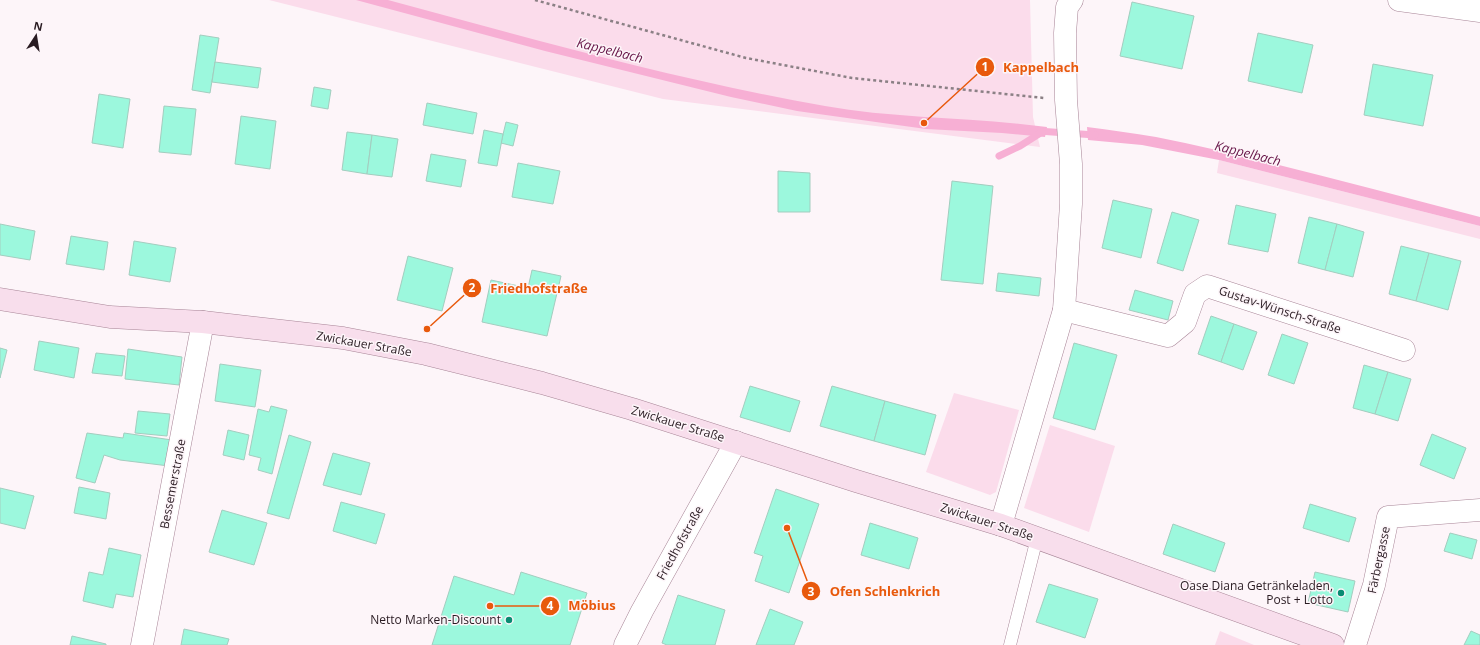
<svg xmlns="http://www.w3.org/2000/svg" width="1480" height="645" font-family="'Open Sans',sans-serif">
<rect width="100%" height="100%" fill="#fdf5f9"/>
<g fill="#fbdceb">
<polygon points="269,0 1030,0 1033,117 1040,147 663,99"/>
<polygon points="1219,160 1480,226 1480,239 1217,173"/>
<polygon points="954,393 1019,410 996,492 990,495 926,472"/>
<polygon points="1050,425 1115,446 1089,532 1024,508"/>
<polygon points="1220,631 1254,645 1215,645"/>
</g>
<g fill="#f7afd4">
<path d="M356,0H388C532,39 677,80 825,106C898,119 973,117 1047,127L1045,137L1002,133L926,129L797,111L731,97L545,51Z"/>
<path d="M1087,127C1110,130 1133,133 1156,137C1265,159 1372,189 1480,217V226L1219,160L1142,145L1088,140Z"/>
</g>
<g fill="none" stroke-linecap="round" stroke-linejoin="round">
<g stroke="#f7afd4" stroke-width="7">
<polyline points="1038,131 1095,135"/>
<polyline points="999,156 1020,146 1042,132"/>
</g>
</g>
<g fill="#9cf8dd" stroke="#a3cdbf">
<polygon points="1132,2 1194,16 1182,69 1120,56"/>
<polygon points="1258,33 1313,45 1302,93 1248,81"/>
<polygon points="200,35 219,38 210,93 192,90"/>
<polygon points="215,62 261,68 258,88 212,82"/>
<polygon points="1373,64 1433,75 1423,126 1364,115"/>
<polygon points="314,87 331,90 328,109 311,106"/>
<polygon points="99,94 130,99 123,148 92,143"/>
<polygon points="427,103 477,113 473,134 423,125"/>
<polygon points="164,106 196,109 191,155 159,152"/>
<polygon points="241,116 276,121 270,169 235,164"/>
<polygon points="506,122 518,125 513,146 501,143"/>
<polygon points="484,130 503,134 497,166 478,163"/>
<polygon points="347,132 372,135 367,174 342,170"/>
<polygon points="372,135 398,139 392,177 367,174"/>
<polygon points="431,154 466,160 461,187 426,181"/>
<polygon points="518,163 560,171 553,204 512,197"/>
<polygon points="778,171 810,173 810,212 778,212"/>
<polygon points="952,181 993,186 983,284 941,280"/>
<polygon points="1113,200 1152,209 1141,258 1102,248"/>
<polygon points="1236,205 1276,214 1268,252 1228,244"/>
<polygon points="1172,212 1199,220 1183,271 1157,263"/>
<polygon points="1309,217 1337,224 1325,270 1298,263"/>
<polygon points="0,224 35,231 30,260 0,255"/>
<polygon points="1337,224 1364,232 1353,277 1325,270"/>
<polygon points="71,236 108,242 104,270 66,264"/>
<polygon points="134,241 176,248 170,282 129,275"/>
<polygon points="1401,246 1429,253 1416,301 1389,294"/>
<polygon points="1429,253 1461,261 1448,310 1416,301"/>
<polygon points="408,256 453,268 442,311 397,300"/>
<polygon points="532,270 561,276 547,336 482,322 491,280 528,288"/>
<polygon points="998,273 1041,278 1039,296 996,291"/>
<polygon points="1135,290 1173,301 1168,320 1129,310"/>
<polygon points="1211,316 1234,324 1221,362 1198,354"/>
<polygon points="1234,324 1257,332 1243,370 1221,362"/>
<polygon points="1282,334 1308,343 1294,384 1268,375"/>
<polygon points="39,341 79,348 74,378 34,370"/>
<polygon points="1074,343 1117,355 1095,430 1053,418"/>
<polygon points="0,348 7,350 0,378"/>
<polygon points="128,349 182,357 179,385 125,379"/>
<polygon points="96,353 125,356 122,376 92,373"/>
<polygon points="220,364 261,370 255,407 215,401"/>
<polygon points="1364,365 1388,372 1375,414 1353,408"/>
<polygon points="1388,372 1411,379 1398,421 1375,414"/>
<polygon points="750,386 800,401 790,432 740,417"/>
<polygon points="832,386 885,401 874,441 820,426"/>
<polygon points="885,401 936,415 925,455 874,441"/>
<polygon points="271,406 287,410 272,474 258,470 261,458 249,455 258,409 269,412"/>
<polygon points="138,411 170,414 167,436 135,433"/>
<polygon points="228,430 249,435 244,460 223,455"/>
<polygon points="87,433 123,438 124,433 172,440 169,466 120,460 104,455 95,483 76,478"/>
<polygon points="1432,434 1466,448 1454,479 1420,465"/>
<polygon points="289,435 311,442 289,519 267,513"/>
<polygon points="333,453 370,463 361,495 323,485"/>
<polygon points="79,487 110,493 106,519 74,513"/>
<polygon points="0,488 34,496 25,529 0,523"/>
<polygon points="776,489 819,504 789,593 755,581 763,556 754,553"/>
<polygon points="341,502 385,514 376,544 333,531"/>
<polygon points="1310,504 1356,518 1349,542 1303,528"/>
<polygon points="222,510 267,523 254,565 209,552"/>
<polygon points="870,523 918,538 909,569 861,555"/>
<polygon points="1173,524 1225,543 1215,572 1163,554"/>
<polygon points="1450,533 1477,540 1472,559 1444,551"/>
<polygon points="109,548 141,555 133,597 116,594 113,608 83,601 89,572 103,575"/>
<polygon points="521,572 587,593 570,645 432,645 454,576 514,595"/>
<polygon points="1315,572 1355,581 1348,612 1308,603"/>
<polygon points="1049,584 1098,599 1085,638 1036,622"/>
<polygon points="678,595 725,610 715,645 667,645 662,643"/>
<polygon points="770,609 803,622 794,645 756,645"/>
<polygon points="184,629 229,639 227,645 181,645"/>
<polygon points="1471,631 1480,635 1480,645 1464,645"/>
<polygon points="72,636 106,644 106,645 70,645"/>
</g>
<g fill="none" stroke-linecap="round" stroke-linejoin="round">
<g stroke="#a88597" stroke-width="13">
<polyline id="lane" points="1010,645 1037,538"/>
</g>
<g stroke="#a88597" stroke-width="23">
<g id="street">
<polyline points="1399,0 1480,11"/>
<polyline points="1064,310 1168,336 1185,322 1195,294 1207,286 1404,350"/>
<polyline points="1001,525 1064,310 1071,204 1071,164 1066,100 1065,33 1067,7 1072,0"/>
<polyline points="142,645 203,322"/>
<polyline points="625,645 642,611 736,442"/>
<polyline points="1355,645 1374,585 1388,517 1480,510"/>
</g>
</g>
<g stroke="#a88597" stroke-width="23">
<polyline id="secondary" points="0,299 110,317 203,322 343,338 426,354 542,383 632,409 856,481 1001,525 1333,645"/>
</g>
<polyline stroke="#8b8085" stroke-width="2.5" stroke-dasharray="3 3" stroke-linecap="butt" points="535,0 746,58 852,78 1044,98"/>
<use href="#lane" stroke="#fff" stroke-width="12"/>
<use href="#street" stroke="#fff" stroke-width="22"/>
<use href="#secondary" stroke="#f8deec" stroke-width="22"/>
</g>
<g fill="#088c72" stroke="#fdf5f9" stroke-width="1.5">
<circle cx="1341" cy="593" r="4"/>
<circle cx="509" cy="620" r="4"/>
</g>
<g text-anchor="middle" stroke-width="3" stroke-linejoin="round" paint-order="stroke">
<g font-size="12" fill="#291b22" stroke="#fdf5f9">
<text transform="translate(1280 310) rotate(18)" y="4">Gustav-Wünsch-Straße</text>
<text transform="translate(364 344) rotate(10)" y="4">Zwickauer Straße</text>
<text transform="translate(678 424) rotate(17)" y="4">Zwickauer Straße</text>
<text transform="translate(173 484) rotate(-79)" y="4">Bessemerstraße</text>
<text transform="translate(987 522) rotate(18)" y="4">Zwickauer Straße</text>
<text transform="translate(680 543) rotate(-61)" y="4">Friedhofstraße</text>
<text transform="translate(1379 560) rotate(-78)" y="4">Färbergasse</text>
</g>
<g font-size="12" fill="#291b22" stroke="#fdf5f9" text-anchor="end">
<text x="1333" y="590">Oase Diana Getränkeladen,<tspan x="1333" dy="14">Post + Lotto</tspan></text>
<text x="501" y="624">Netto Marken-Discount</text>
</g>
<g font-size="13" font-style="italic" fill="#671548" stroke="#fdf5f9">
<text transform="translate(610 50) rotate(14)" y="5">Kappelbach</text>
<text transform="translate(1248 153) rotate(14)" y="5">Kappelbach</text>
</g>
</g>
<path fill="none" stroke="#e8590c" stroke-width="1.5" d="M924 123L985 67M427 329L472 288M787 528L811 591M490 606L550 606"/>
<g fill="#e8590c" stroke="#fdf5f9" stroke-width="1.5">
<circle cx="924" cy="123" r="4"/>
<circle cx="427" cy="329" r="4"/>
<circle cx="787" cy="528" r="4"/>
<circle cx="490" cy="606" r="4"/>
<circle cx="985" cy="67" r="10"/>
<circle cx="472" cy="288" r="10"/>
<circle cx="811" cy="591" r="10"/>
<circle cx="550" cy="606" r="10"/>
</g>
<g font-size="12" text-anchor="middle" font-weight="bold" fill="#fff">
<text x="985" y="71">1</text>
<text x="472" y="292">2</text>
<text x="811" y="596">3</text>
<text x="550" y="610">4</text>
</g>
<g font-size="13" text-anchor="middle" font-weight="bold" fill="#e8590c" stroke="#fdf5f9" stroke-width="3" stroke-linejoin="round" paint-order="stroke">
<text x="1041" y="72">Kappelbach</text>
<text x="539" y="293">Friedhofstraße</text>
<text x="885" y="596">Ofen Schlenkrich</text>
<text x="592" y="610">Möbius</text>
</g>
<g transform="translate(36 36) rotate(12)" stroke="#fdf5f9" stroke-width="3" paint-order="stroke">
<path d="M0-3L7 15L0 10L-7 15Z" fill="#291b22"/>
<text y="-6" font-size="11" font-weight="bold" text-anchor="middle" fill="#291b22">N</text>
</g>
</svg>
